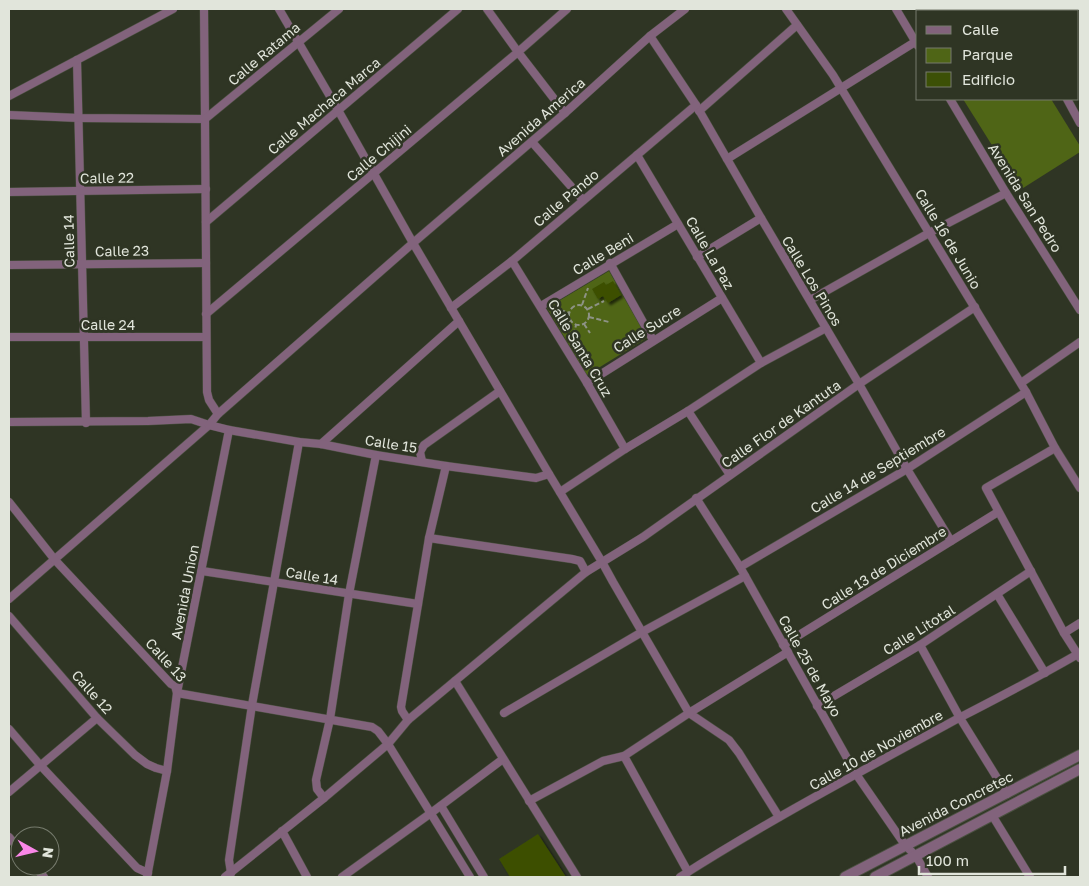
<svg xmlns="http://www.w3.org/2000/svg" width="1089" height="886" font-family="'Golos Text',sans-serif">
<defs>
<filter id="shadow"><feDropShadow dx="2.5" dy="2.5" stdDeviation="1" flood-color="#0009"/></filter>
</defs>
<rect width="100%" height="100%" fill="#2f3524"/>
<g fill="#4f6516">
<polygon points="963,99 1051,99 1080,146 1080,152 1020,190"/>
<polygon points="609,271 647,338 587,375 547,308"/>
</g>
<g fill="#3c5006" filter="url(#shadow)">
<polygon points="613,281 621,295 608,303 603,296 598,299 592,289 604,282 606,285"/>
<polygon points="538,834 566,877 510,877 499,859"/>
</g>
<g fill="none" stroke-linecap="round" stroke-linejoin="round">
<g stroke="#4b5141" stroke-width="9">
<g id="minor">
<polyline points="279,9 338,110 413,243 549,474 602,562 613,582 689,713 729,740 739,753 779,817"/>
<polyline points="487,9 518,52 565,113"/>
<polyline points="786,9 833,75 1026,392 1055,448 1080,488"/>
<polyline points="896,9 918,46"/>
<polyline points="1015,11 1019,9"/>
<polyline points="650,36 696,105 761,218 859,384 907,469 951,541"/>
<polyline points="77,60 86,423"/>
<polyline points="9,96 173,9"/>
<polyline points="950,99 1006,193 1080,310"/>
<polyline points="1067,99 1080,123"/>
<polyline points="699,111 797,25"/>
<polyline points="9,115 79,118 205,119 204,9"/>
<polyline points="532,142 583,200"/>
<polyline points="637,155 761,363"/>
<polyline points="727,159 915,42"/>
<polyline points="9,192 206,189"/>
<polyline points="206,222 458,9"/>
<polyline points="697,257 761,218"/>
<polyline points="512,261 587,383 625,449"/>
<polyline points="610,263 653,340"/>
<polyline points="9,265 206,263"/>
<polyline points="810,300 929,233 1006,193"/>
<polyline points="541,306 678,224"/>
<polyline points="451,308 512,261 696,105"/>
<polyline points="206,314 518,52 567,9"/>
<polyline points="9,337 206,337"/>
<polyline points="587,383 722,298"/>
<polyline points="1021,383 1080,342"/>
<polyline points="688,411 730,475"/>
<polyline points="218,414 209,400 207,392 205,119 339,9"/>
<polyline points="9,422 148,421 191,419 209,425 9,599"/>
<polyline points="321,444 459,321"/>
<polyline points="1055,448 986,488 1064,633 1080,658"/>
<polyline points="422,461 420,452 424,445 500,391"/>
<polyline points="549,474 536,478 446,466 376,455 321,444 299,442 229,430 209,425 218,414 413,243 565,113 650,36 685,9"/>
<polyline points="560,492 625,449 688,411 761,363 826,328"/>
<polyline points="696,498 740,567 856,774 905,845 916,856 928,877"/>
<polyline points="9,502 55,560 171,684 175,686 177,693 372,727 378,731 388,744 470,877"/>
<polyline points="429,538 572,559 580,561 586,572"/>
<polyline points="740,567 907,469 1026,392"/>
<polyline points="202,571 418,604"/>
<polyline points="997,594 1045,673"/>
<polyline points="9,616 97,718 135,755 147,764 156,768 167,771"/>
<polyline points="1064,633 1080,623"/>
<polyline points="783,645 998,512"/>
<polyline points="920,645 960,718 1007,794"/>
<polyline points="455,681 577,877"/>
<polyline points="817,706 920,645 1031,571"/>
<polyline points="504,713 642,632 745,576"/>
<polyline points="408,720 402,711 401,707 429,538 446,466"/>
<polyline points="9,729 40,765 137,868 148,873"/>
<polyline points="624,756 688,872"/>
<polyline points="9,792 97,718"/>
<polyline points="324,798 317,789 316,780 330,719 349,594 376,455"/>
<polyline points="529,801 603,761 624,756 689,713 788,652"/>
<polyline points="441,806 484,877"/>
<polyline points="992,815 1030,877"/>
<polyline points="282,831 307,877"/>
<polyline points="9,837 20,850"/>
<polyline points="34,866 44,877"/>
<polyline points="231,873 229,860 252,705 299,442"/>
<polyline points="147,877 167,771 177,693 229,430"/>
<polyline points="225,877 324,798 388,744 408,720 586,572 643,537 859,384 975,307"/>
<polyline points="342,877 431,813 503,759"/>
<path d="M680,877C769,820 864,770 957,719C998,698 1038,677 1078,654"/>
</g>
</g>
<g stroke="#4b5141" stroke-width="12">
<g id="tertiary">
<polyline points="845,877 1080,755"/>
<polyline points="875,877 1080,769"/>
</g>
</g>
<g stroke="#8e9386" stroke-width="2" stroke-dasharray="5 2.5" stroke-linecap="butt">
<circle cx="579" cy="315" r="10"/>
<polyline points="582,305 588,288"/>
<polyline points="553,308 570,313"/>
<polyline points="588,309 604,301"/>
<polyline points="589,317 609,322"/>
<polyline points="584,324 590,333"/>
<polyline points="562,325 571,320"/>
<polyline points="572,342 576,325"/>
</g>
<use href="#minor" stroke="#82637c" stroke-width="8"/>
<use href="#tertiary" stroke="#82637c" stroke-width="10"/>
</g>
<g text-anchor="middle" stroke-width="5" stroke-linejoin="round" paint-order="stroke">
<g font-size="14" fill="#e1e5db" stroke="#2f3524">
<text transform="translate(264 54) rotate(-40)" y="5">Calle Ratama</text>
<text transform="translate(324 106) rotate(-40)" y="5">Calle Machaca Marca</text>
<text transform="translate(541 117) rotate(-41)" y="5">Avenida America</text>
<text transform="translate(379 153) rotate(-40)" y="5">Calle Chijini</text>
<text transform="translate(107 178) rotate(-1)" y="5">Calle 22</text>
<text transform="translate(566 198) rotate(-40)" y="5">Calle Pando</text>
<text transform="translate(1025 198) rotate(58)" y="5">Avenida San Pedro</text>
<text transform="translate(948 239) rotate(59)" y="5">Calle 16 de Junio</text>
<text transform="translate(69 241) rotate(-91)" y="5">Calle 14</text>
<text transform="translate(122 251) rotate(-1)" y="5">Calle 23</text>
<text transform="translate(710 253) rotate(60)" y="5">Calle La Paz</text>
<text transform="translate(603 254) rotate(-31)" y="5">Calle Beni</text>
<text transform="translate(812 281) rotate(59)" y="5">Calle Los Pinos</text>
<text x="108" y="330">Calle 24</text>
<text transform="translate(647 329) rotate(-32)" y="5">Calle Sucre</text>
<text transform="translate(580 348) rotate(59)" y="5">Calle Santa Cruz</text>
<text transform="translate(781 424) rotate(-35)" y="5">Calle Flor de Kantuta</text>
<text transform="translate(391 444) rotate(9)" y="5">Calle 15</text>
<text transform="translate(878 470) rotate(-31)" y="5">Calle 14 de Septiembre</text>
<text transform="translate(884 568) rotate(-32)" y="5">Calle 13 de Diciembre</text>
<text transform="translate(312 576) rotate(9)" y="5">Calle 14</text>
<text transform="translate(185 592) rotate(-79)" y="5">Avenida Union</text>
<text transform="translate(919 630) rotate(-32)" y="5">Calle Litotal</text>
<text transform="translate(166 660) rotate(48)" y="5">Calle 13</text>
<text transform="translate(810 666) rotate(61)" y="5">Calle 25 de Mayo</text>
<text transform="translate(92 692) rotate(48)" y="5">Calle 12</text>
<text transform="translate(876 750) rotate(-29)" y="5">Calle 10 de Noviembre</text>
<text transform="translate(956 804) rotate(-27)" y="5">Avenida Concretec</text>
</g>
</g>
<rect width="1089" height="886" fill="none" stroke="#e1e5db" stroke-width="20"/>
<rect x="916" y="10" width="162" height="90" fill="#2f3524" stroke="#767b6d"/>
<rect x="926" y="26" width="25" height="8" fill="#82637c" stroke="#767b6d"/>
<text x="962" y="35" font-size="15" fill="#e1e5db">Calle</text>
<rect x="926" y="48" width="25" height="15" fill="#4f6516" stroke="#767b6d"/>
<text x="962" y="60" font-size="15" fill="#e1e5db">Parque</text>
<rect x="926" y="72" width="25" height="15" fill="#3c5006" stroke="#767b6d"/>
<text x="962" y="85" font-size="15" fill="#e1e5db">Edificio</text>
<g transform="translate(35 851) rotate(98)"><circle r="24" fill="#2f3524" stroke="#767b6d"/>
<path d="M0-4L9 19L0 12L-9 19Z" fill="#fa87e8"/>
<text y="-8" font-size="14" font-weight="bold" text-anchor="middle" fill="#e1e5db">N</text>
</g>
<path d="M919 866v8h146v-8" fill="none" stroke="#e1e5db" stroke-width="2.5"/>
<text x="926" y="866" font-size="15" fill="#e1e5db" stroke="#2f3524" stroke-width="4" paint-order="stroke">100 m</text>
</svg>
